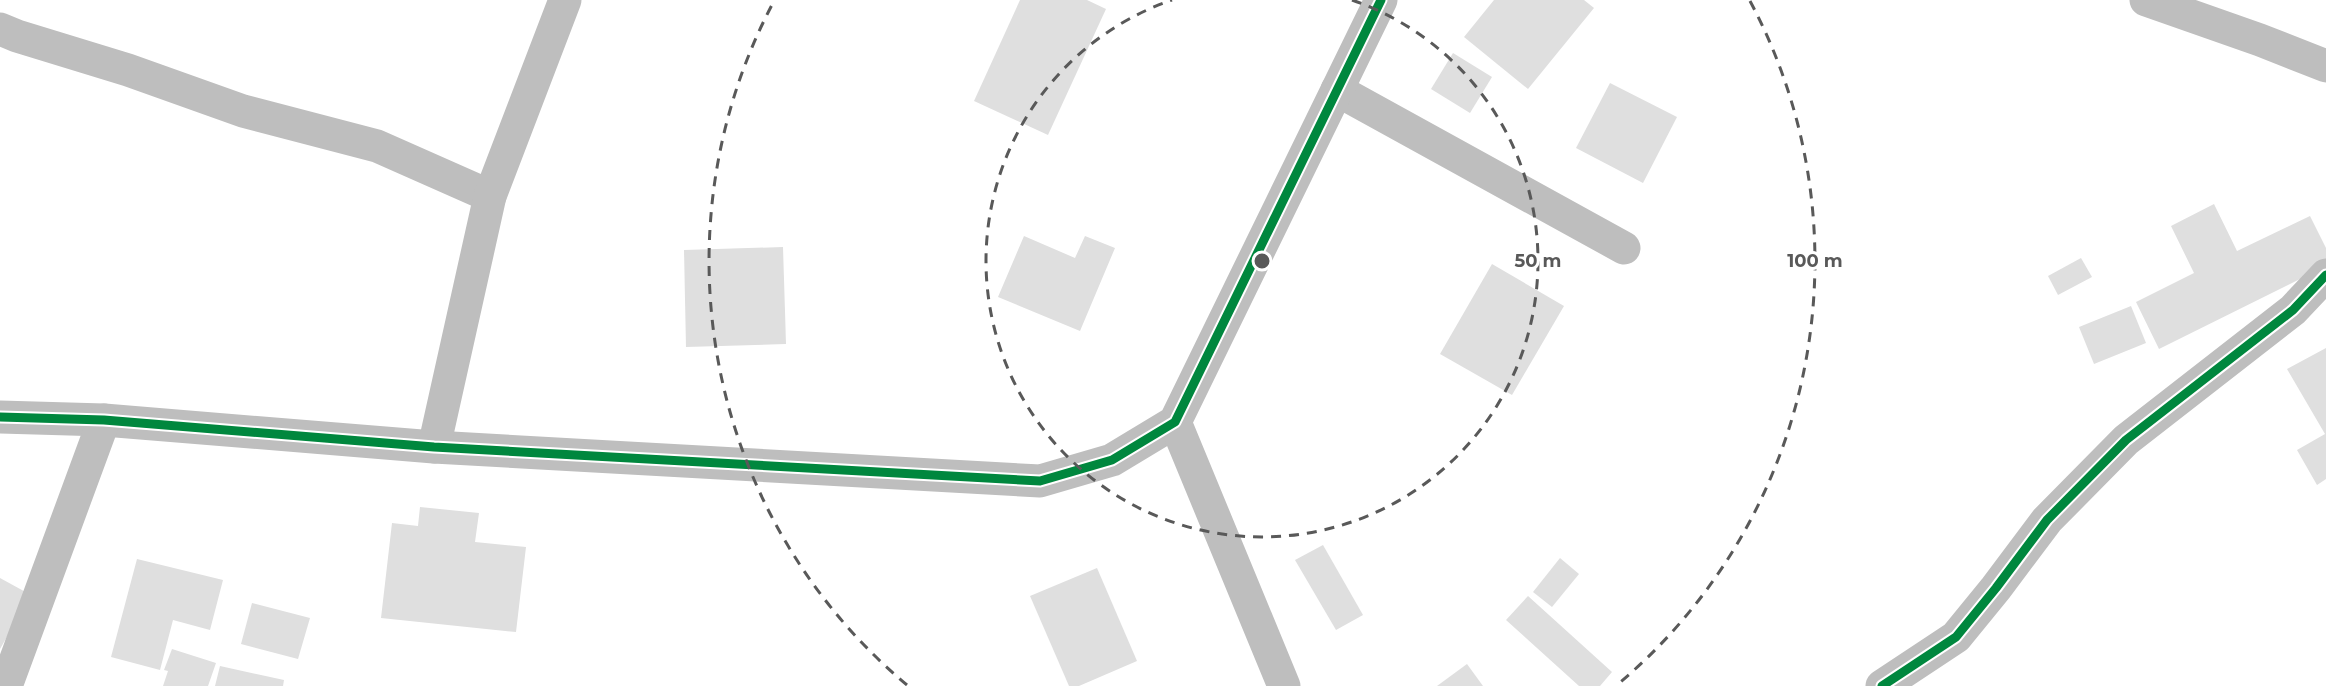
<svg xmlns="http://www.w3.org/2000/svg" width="2326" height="686" font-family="Montserrat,sans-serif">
<rect width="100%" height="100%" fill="#fff"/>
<g fill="#dfdfdf">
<polygon points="1020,0 1087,0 1106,9 1048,135 974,101"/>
<polygon points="1494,0 1584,0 1594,8 1528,89 1464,37"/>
<polygon points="1453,53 1492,77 1470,113 1431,89"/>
<polygon points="1610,83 1677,117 1643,183 1576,148"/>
<polygon points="2214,204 2237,251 2310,216 2326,248 2326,266 2159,349 2136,302 2194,273 2171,226"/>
<polygon points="1024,236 1075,258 1085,236 1115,248 1080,331 998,297"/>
<polygon points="783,247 786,344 686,347 684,250"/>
<polygon points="2081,258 2092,277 2058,295 2048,276"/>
<polygon points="1492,264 1564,306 1512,395 1440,354"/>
<polygon points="2131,306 2146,343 2094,364 2079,327"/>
<polygon points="2326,348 2326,479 2317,485 2297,450 2325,434 2287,369"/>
<polygon points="420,507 479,513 475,542 526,547 516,632 381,618 392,523 418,526"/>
<polygon points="1323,545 1363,615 1336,630 1295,560"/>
<polygon points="1560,558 1579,574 1552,607 1533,592"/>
<polygon points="137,559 223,580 210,630 173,620 160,670 111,657"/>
<polygon points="1097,568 1137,661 1079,686 1069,686 1030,596"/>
<polygon points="0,578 31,595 0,649"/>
<polygon points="1528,596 1612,672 1600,686 1579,686 1506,620"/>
<polygon points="252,603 310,618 298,659 241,644"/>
<polygon points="172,649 216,663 208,686 163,686 168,671 164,670"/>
<polygon points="1467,664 1483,686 1437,686"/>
<polygon points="220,666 284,680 283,686 215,686"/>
</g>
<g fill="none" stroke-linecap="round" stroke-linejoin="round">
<g stroke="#bebebe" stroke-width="33">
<polyline points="2146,0 2260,40 2326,66"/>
<polyline points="0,29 17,36 128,70 243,111 377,146 490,196"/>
<polyline points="1337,90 1624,248"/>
<polyline points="0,417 104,420 434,447 1040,481 1112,460 1175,422 1381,0"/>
<polyline points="1175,422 1284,686"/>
<polyline points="434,447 490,196 565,0"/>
<polyline points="6,686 104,420"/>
<polyline points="1882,686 1956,637 1996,588 2047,520 2126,440 2293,310 2326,275"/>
</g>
<g stroke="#fff" stroke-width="13">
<g id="cycleway">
<polyline points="0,417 104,420 434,447 1040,481 1112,460 1175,422 1381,0"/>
<polyline points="1882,686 1956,637 1996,588 2047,520 2126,440 2293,310 2326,275"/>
</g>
</g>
<use href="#cycleway" stroke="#00873e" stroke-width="9"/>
</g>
<g fill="none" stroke="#595959" stroke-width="3" stroke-dasharray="10 8">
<path d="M1352 0A276 276 0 1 1 1172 0"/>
<path d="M907 685A553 553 0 0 1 774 1M1750 1A553 553 0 0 1 1617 685"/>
</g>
<circle cx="1262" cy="261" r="9" fill="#595959" stroke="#fff" stroke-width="3"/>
<g font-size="18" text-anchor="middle" font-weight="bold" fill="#595959" stroke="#fff" stroke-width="6" stroke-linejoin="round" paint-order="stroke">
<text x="1538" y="267">50 m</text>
<text x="1815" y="267">100 m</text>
</g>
</svg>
